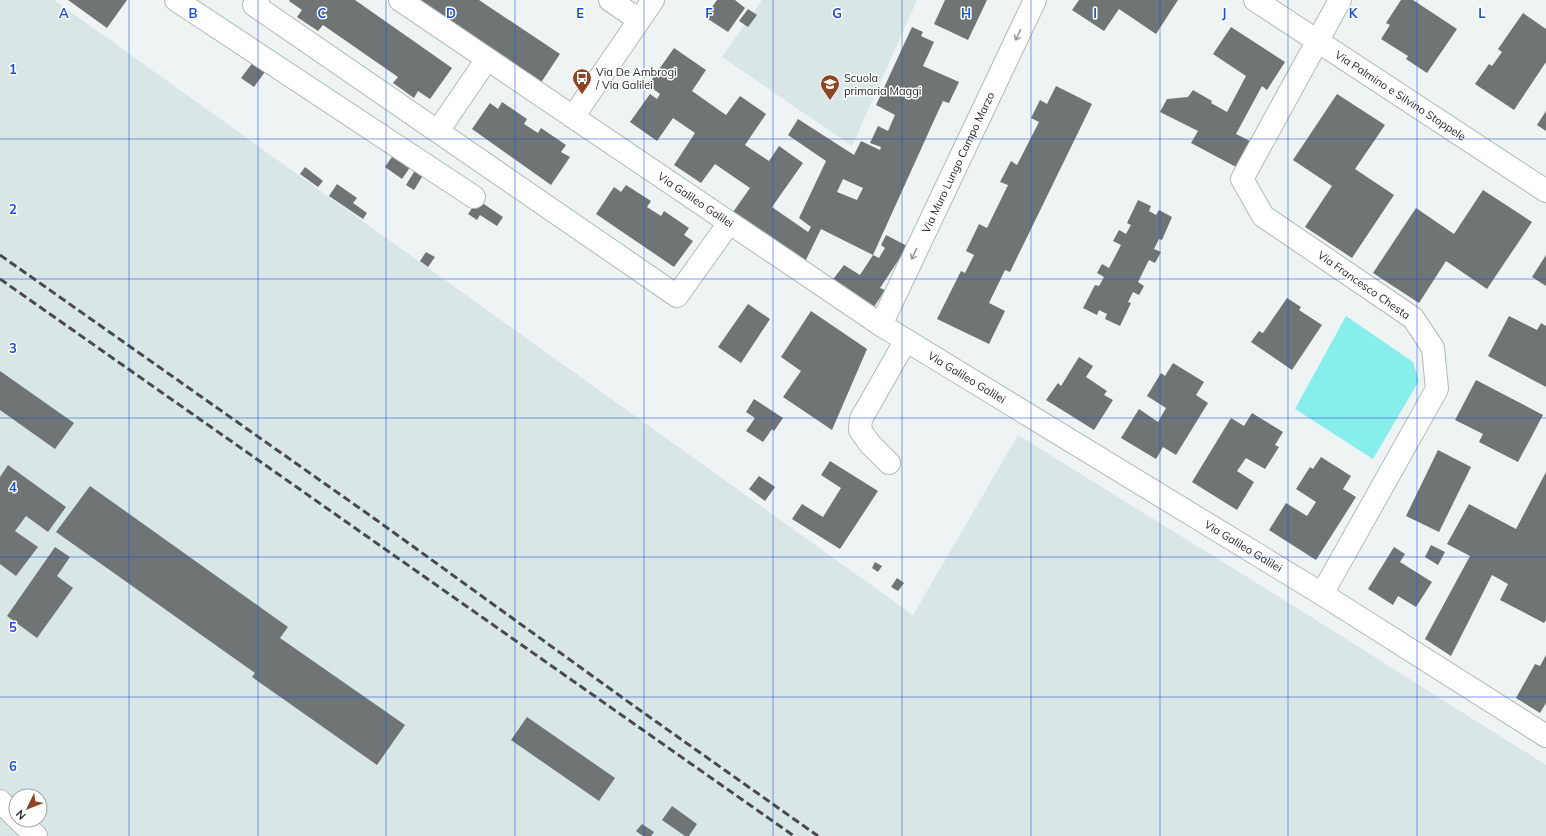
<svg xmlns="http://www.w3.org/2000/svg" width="1546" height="836" font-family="Mulish,sans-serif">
<rect width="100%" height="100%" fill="#eef4f4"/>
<g fill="#d8e7e6" fill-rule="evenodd">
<path d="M0,0H54L913,615L1018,435L1313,618L1546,765V836H0ZM16,796H40V820H16Z"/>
<polygon points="762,0 917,0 852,146 722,57"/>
</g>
<polygon fill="#87eeeb" points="1346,316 1413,362 1419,381 1373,459 1295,409"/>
<g fill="#6f7474" fill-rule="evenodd">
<polygon points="68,0 127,0 107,28"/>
<polygon points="290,0 355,0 452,68 430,99 418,91 414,98 393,83 398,77 323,25 318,31 297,17 302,10 289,1"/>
<polygon points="418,0 479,0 560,54 540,84"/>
<polygon points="717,0 735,0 745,8 728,32 705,17"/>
<polygon points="945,0 987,0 968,40 934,24"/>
<polygon points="1079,0 1178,0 1156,34 1119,9 1104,31 1072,10"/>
<polygon points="1401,0 1413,0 1457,29 1427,73 1406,59 1408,56 1381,39 1390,25 1386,23"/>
<polygon points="748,9 757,15 748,27 739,21"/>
<polygon points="1523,13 1546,29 1546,62 1514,110 1475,84 1489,64 1492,66 1502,52 1498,49"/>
<path d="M912,27L923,32L921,36L934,42L923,66L959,82L949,103L943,101L936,116L873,255L879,258L885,248L881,245L886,235L909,247L903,260L900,258L880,288L885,290L872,310L831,282L844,265L860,275L873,255L821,229L804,264L731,215L750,188L715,164L701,183L674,165L695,133L673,118L657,141L630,122L650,94L657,99L660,94L648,85L674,48L706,70L692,91L726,115L740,96L766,114L745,145L769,161L779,146L803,163L772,207L808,232L811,227L799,218L826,161L788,135L798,119L854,155L861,141L880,150L881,147L870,143L878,126L888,131L895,115L876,105ZM843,179L863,188L857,200L837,192Z"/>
<polygon points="1231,27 1285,62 1267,90 1262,86 1236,134 1252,142 1238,168 1191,143 1198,131 1160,112 1167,99 1188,97 1193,90 1212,101 1211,103 1227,112 1246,76 1213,54"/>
<polygon points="257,57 270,65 254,87 241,78"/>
<polygon points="1056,86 1092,104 1010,272 1005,270 989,303 1005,311 989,344 937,319 961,271 965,273 974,255 966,251 979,224 987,228 1008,185 1000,182 1011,161 1017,165 1039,122 1031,118 1040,100 1047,104"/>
<polygon points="1337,94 1385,125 1355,169 1394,195 1352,258 1305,227 1332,186 1293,160"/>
<polygon points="502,102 527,119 524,124 538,133 541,128 566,145 561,152 570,157 551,185 472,129 490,103 498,109"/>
<polygon points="1546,111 1546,131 1537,125"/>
<polygon points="396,151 413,163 402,179 385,167"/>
<polygon points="305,167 323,181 318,187 300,174"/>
<polygon points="417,167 425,172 414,190 406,185"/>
<polygon points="337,184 357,198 353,203 367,213 363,219 329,196"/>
<polygon points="626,185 651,201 647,207 661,216 664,211 689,228 684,235 693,241 674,267 596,214 614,187 621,192"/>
<polygon points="1483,190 1532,222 1487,289 1446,261 1419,303 1373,273 1416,208 1454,234"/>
<polygon points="478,200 503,217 497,226 480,215 477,220 468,214"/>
<polygon points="1138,200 1151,206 1149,211 1156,215 1159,210 1172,217 1162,240 1159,239 1154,249 1161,252 1155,263 1149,260 1138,282 1144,286 1139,295 1133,292 1128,302 1131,303 1120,326 1105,319 1107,314 1099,310 1097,315 1083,308 1095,285 1099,286 1104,277 1097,273 1102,264 1109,268 1121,245 1113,241 1119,230 1126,234 1131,225 1127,223"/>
<polygon points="426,252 435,257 428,267 420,261"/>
<polygon points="1546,255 1546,286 1532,277"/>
<polygon points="1287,298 1301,307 1299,310 1322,325 1292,370 1251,342 1259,331 1263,333"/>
<polygon points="748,304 770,319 741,363 718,347"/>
<polygon points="811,311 867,349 832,430 783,397 801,371 781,357"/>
<polygon points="1509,316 1537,330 1541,323 1546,326 1546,387 1488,356"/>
<polygon points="1079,357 1093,366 1086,377 1107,391 1104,395 1113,400 1094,430 1046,400 1058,383 1061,386"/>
<polygon points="1173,363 1204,382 1196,395 1208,403 1176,455 1163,447 1156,459 1121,438 1139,409 1158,422 1166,408 1147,396 1161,373 1165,376"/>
<polygon points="0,371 74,423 55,449 0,410"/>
<polygon points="1476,380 1543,415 1518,462 1479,442 1483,434 1455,420"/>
<polygon points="754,399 783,418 774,431 772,429 763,442 746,431 755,418 746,412"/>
<polygon points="1252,413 1283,432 1275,445 1279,447 1265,469 1246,458 1237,471 1254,482 1237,510 1192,482 1231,418 1244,426"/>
<polygon points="1438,450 1471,467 1439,532 1406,516"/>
<polygon points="1321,457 1351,476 1343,489 1356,497 1316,560 1269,530 1286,503 1307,516 1316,502 1296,489 1310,467 1313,469"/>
<polygon points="830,461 878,491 840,549 792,519 802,504 823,517 841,488 821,475"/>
<polygon points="8,465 66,507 48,532 26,516 15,531 38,547 16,576 0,564 0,477"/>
<polygon points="1546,472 1546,620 1544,623 1500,600 1508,584 1492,575 1451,656 1425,639 1470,556 1447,544 1469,504 1516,529"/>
<polygon points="759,476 775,487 765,501 749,489"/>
<polygon points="90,486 288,627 280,638 405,725 377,765 252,677 255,673 56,532"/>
<polygon points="1431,545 1445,552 1438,565 1425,557"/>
<polygon points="55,547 70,557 57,576 73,588 37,638 7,616"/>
<polygon points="1394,547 1405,554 1400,562 1432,582 1416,607 1398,596 1393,605 1368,589"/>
<polygon points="875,562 882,566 878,572 872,568"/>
<polygon points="897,578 904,583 898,591 891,587"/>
<polygon points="1546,655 1546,703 1540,713 1516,698 1535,664 1540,666"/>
<polygon points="527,717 615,778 599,801 511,740"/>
<polygon points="672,806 697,824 689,836 685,836 662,820"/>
<polygon points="642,824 654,832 651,836 643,836 636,831"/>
</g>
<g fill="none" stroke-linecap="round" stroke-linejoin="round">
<g stroke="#b3b9b8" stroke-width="24">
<g id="minor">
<polyline points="176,0 474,197"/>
<polyline points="258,0 254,5 677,296 729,223"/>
<path id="s1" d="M400,0L881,325L1322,594L1546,736"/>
<polyline points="610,0 639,20"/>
<path id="s2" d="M1255,0L1546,191"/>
<polyline points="573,117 653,0"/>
<polyline points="438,131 487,59"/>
<path id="s3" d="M881,325L1035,0"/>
<polyline points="889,463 870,444 860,430 861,419 906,340"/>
<polyline points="1322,594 1437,389 1433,348 1413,318 1263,216 1242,179 1340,0"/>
<polyline points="0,801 16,817"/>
<polyline points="19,820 36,836"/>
</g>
</g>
<use href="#minor" stroke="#fff" stroke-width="22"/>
<g stroke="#484b4a" stroke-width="3" stroke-dasharray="8 4" stroke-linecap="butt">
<polyline points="0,255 375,519 634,706 818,836"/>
<polyline points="0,279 794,836"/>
</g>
</g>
<defs><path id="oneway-shaft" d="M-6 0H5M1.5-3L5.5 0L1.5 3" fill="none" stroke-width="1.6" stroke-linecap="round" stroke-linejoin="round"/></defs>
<g stroke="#999a9a">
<use href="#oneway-shaft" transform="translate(1018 35) rotate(115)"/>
<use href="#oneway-shaft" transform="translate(914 254) rotate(115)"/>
</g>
<path fill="none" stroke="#1d4ed8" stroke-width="1" stroke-opacity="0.55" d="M129,0V836M258,0V836M386,0V836M515,0V836M644,0V836M773,0V836M902,0V836M1031,0V836M1160,0V836M1288,0V836M1417,0V836M0,139H1546M0,279H1546M0,418H1546M0,557H1546M0,697H1546"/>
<defs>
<g id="bus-pin" transform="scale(1)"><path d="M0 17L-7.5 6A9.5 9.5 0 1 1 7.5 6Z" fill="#8d4525" stroke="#fff"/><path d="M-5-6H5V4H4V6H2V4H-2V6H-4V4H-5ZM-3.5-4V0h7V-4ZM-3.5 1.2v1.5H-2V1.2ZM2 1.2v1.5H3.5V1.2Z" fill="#fff"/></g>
<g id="school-pin" transform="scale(1)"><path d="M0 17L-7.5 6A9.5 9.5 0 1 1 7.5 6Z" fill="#8d4525" stroke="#fff"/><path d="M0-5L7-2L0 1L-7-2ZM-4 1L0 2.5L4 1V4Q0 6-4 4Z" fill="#fff"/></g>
</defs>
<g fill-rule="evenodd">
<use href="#bus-pin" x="582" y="78"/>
<use href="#school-pin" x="830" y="84"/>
</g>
<g text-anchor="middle" stroke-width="3" stroke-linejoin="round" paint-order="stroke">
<g font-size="11" fill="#1d1f1e" stroke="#fff" text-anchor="start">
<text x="596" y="76">Via De Ambrogi<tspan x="596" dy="13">/ Via Galilei</tspan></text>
<text x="844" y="82">Scuola<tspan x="844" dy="13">primaria Maggi</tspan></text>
</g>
<g font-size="11" fill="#1d1f1e" stroke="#fff">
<text dy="4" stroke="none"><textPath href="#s2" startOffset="174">Via Palmino e Silvino Stoppele</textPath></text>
<text dy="4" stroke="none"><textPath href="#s3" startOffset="180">Via Muro Lungo Campo Marzo</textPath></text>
<text dy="4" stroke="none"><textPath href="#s1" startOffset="357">Via Galileo Galilei</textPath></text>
<text transform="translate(1364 285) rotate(35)" y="4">Via Francesco Chesta</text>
<text dy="4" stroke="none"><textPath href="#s1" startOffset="681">Via Galileo Galilei</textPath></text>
<text dy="4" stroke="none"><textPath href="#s1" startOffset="1005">Via Galileo Galilei</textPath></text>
</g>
</g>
<g font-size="13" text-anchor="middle" font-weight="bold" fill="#1d4ed8" stroke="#fff" stroke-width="3" stroke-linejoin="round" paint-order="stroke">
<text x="64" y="18">A</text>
<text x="193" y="18">B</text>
<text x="322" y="18">C</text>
<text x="451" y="18">D</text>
<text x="580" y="18">E</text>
<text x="709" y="18">F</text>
<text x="837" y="18">G</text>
<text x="966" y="18">H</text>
<text x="1095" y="18">I</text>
<text x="1224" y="18">J</text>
<text x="1353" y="18">K</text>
<text x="1482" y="18">L</text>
<text x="13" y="74">1</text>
<text x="13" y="214">2</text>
<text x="13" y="353">3</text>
<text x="13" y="492">4</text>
<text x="13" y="632">5</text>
<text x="13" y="771">6</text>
</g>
<g transform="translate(28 808) rotate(227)"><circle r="19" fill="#ffffff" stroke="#a5a5a5"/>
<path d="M0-3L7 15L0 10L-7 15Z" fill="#8d4525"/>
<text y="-6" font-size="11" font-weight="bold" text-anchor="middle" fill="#1d1f1e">N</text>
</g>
</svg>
